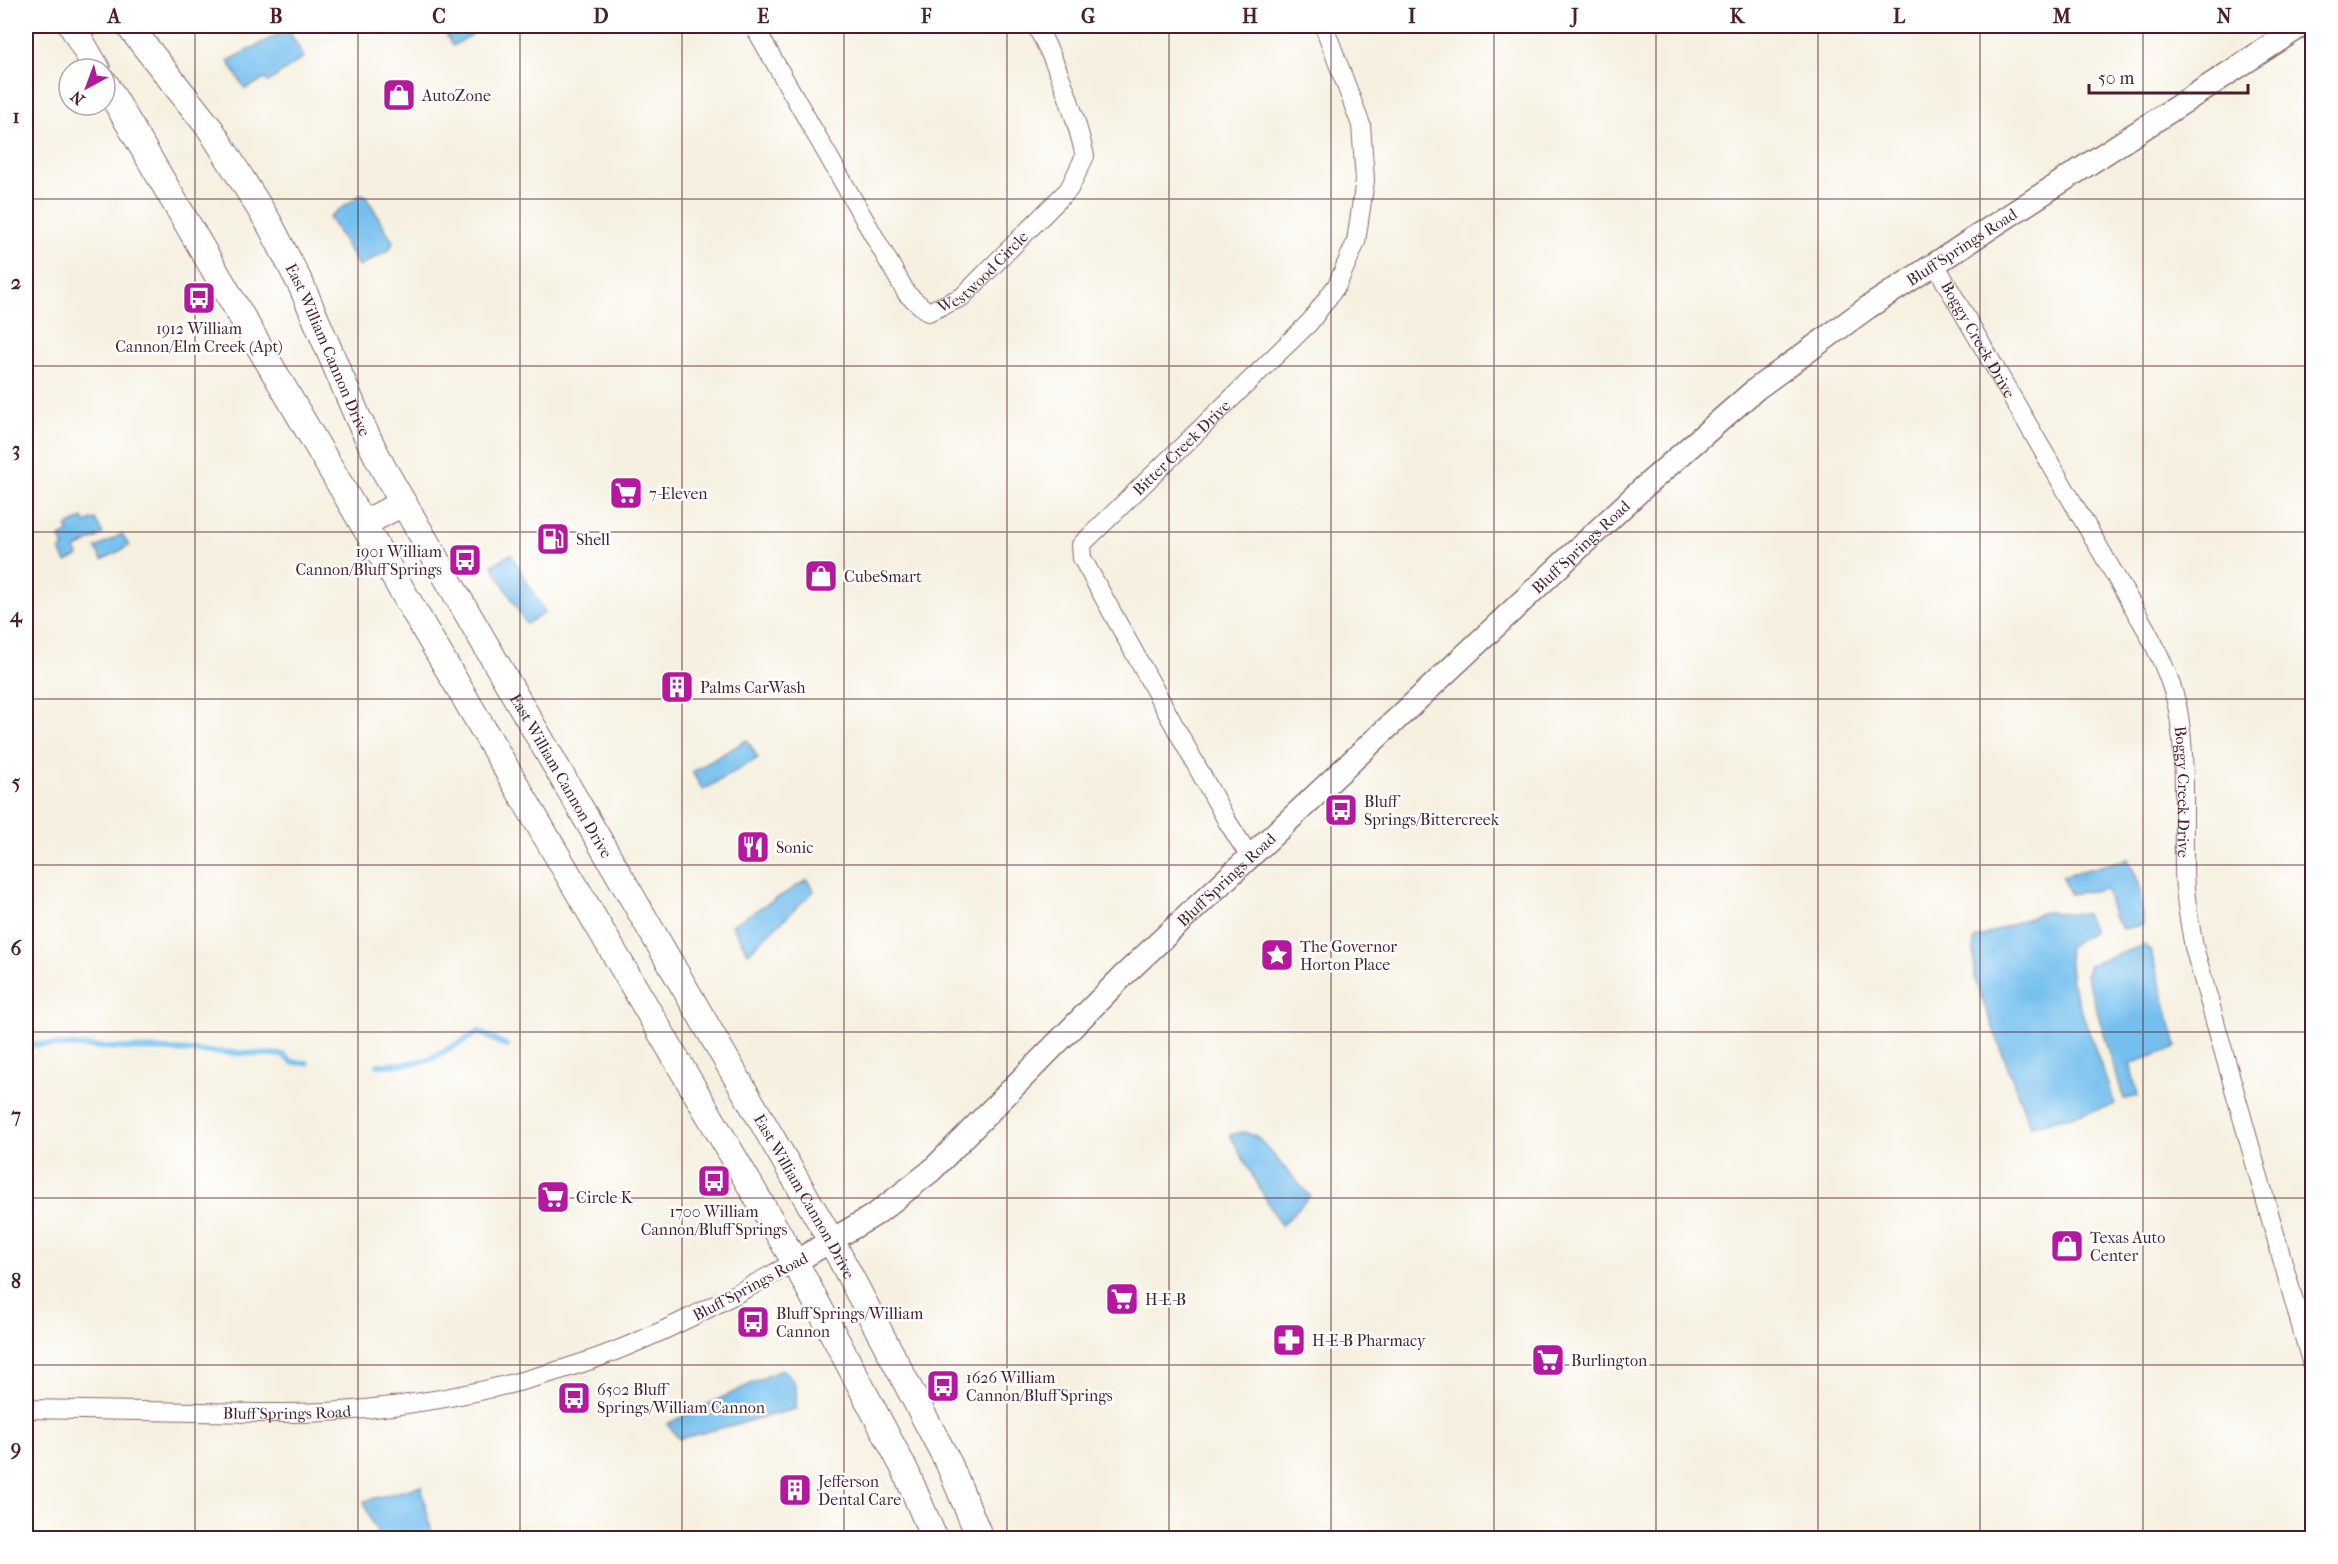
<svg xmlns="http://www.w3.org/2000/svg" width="2338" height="1564" font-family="'IM FELL French Canon',serif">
<rect width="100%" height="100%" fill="#fff"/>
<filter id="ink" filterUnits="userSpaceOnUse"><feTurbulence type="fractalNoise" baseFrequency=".0167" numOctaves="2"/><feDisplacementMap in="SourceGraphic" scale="12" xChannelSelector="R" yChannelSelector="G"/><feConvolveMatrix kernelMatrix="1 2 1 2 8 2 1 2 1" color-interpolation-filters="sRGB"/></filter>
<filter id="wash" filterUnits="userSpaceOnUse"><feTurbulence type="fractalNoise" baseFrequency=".008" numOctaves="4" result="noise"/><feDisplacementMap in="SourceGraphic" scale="24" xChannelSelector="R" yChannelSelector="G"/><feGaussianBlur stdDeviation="1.35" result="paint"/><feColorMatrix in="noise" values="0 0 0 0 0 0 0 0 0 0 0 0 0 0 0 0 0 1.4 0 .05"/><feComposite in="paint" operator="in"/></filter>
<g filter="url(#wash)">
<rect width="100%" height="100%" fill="#f5f0df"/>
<g fill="#75bfee" stroke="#606f8c" stroke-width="1.5">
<polygon points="441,26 468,26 473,34 453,46"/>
<polygon points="288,29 304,57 268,82 265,79 245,89 228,61"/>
<polygon points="362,194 366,196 393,242 390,249 359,267 329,217"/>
<polygon points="83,518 85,523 95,519 103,534 75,549 78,556 66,562 60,550 64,547 60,537 69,532 66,527"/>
<polygon points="122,534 129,546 102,560 96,548"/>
<polygon points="511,554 545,613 526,624 492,565"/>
<polygon points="747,740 758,758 703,790 692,772"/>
<polygon points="2128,859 2139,883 2143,925 2122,929 2113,915 2106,889 2070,894 2062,876"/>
<polygon points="807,880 814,891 748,953 732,925"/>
<polygon points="2044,912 2085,914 2093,931 2068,947 2072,984 2115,1105 2030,1126 1975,980 1974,939"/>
<polygon points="2144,945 2151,951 2177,1047 2130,1064 2138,1096 2124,1099 2086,975 2089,965"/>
<polygon points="1243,1132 1256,1136 1310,1196 1281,1226 1230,1135"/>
<path d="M782,1369C798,1381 797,1391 796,1409L679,1439L667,1424Z"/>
<polygon points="421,1486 433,1538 381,1538 371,1521 364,1501"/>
</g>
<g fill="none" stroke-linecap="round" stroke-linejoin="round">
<g stroke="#75bfee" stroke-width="6">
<polyline points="26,1044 283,1055 292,1062 307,1063"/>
<polyline points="378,1065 405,1064 428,1060 479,1032 507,1046"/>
</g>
</g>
</g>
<g filter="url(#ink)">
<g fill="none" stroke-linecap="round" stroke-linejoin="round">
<g stroke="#86686a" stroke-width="20">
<g id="minor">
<path id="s1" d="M754,26L907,294L928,312L962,297L1069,189L1085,156C1074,110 1059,66 1036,26"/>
<path id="s2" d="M1935,264L2146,629C2160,655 2172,681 2178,710C2187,761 2183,814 2184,866C2184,893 2189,920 2194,947L2312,1365"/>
<path id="s3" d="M1250,857L1227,821L1082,558L1081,545L1310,322L1337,285L1356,242L1365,180L1361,125L1324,26"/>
<path id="s4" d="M26,1409C83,1410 140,1411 198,1412C253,1413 310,1415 365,1409C441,1402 518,1385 591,1360C662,1335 729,1298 795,1262"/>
</g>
</g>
<g stroke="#86686a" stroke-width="25">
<g id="tertiary">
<path id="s5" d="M795,1262L876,1214L931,1171L1123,976L1644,487L1756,389L1867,308L2301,26"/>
</g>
</g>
<g stroke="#86686a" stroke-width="28">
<g id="secondary">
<polyline points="72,26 97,69"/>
<path id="s6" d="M129,26L211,130L269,223L302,287L358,418L383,468L832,1242L949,1464L980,1538"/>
<polyline points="105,83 795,1262 906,1472 934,1538"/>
<polyline points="363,524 403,503"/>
</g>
</g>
<use href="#minor" stroke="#fff" stroke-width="18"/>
<use href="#tertiary" stroke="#fff" stroke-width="22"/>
<use href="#secondary" stroke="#fff" stroke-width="26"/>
</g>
</g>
<path fill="none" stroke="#4a1f2b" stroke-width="1.5" stroke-opacity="0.55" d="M195,26V1538M358,26V1538M520,26V1538M682,26V1538M844,26V1538M1007,26V1538M1169,26V1538M1331,26V1538M1494,26V1538M1656,26V1538M1818,26V1538M1980,26V1538M2143,26V1538M26,199H2312M26,366H2312M26,532H2312M26,699H2312M26,865H2312M26,1032H2312M26,1198H2312M26,1365H2312"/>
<defs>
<g id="shop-square" transform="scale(1.725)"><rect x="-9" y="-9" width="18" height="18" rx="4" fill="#b5179e" stroke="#fff"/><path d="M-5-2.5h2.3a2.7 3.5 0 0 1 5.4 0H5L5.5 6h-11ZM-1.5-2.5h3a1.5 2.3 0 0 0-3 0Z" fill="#fff"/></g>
<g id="bus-square" transform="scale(1.725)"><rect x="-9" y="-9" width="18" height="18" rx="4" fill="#b5179e" stroke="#fff"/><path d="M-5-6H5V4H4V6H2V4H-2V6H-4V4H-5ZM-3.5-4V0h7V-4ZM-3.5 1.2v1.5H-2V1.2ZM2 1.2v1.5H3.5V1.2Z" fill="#fff"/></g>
<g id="supermarket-square" transform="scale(1.725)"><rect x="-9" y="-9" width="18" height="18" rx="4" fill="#b5179e" stroke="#fff"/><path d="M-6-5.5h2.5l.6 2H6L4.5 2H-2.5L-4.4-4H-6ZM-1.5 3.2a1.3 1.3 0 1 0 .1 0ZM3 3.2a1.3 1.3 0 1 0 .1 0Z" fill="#fff"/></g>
<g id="fuel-square" transform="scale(1.725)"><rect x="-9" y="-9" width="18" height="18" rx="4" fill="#b5179e" stroke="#fff"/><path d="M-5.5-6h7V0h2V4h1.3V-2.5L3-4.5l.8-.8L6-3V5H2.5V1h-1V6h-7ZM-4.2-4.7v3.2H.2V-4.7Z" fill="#fff"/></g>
<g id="building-square" transform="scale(1.725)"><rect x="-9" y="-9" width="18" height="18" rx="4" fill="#b5179e" stroke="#fff"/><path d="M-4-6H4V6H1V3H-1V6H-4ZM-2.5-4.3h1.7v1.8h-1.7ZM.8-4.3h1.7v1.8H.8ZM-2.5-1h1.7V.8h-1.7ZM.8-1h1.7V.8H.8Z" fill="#fff"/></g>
<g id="restaurant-square" transform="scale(1.725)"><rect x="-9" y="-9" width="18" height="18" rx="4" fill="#b5179e" stroke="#fff"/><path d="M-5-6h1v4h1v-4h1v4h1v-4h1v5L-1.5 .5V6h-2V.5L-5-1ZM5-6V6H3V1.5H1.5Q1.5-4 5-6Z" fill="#fff"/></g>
<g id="sight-square" transform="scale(1.725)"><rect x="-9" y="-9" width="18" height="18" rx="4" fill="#b5179e" stroke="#fff"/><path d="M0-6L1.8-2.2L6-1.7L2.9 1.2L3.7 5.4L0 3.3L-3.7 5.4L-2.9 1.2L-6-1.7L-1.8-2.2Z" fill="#fff"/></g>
<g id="pharmacy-square" transform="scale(1.725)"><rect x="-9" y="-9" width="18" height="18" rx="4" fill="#b5179e" stroke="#fff"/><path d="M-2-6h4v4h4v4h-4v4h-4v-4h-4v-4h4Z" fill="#fff"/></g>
</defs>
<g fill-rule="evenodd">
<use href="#shop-square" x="399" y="95"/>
<use href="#bus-square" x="199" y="298"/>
<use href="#supermarket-square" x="626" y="493"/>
<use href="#fuel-square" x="553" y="539"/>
<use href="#bus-square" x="465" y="560"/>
<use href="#shop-square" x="821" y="576"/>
<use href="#building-square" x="677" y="687"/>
<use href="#bus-square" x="1341" y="810"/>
<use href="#restaurant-square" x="753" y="847"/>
<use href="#sight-square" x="1277" y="955"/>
<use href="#bus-square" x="714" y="1181"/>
<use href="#supermarket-square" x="553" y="1197"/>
<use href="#shop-square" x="2067" y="1246"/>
<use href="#supermarket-square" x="1122" y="1299"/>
<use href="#bus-square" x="753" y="1322"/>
<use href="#pharmacy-square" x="1289" y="1340"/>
<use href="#supermarket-square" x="1548" y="1360"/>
<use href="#bus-square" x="943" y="1386"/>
<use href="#bus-square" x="574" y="1398"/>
<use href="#building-square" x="795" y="1490"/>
</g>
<g text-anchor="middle" stroke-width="5" stroke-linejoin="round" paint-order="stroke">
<g font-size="16" fill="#4a1f2b" stroke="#fff" text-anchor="start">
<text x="422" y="101">AutoZone</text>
<text x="199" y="334" text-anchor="middle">1912 William<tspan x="199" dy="18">Cannon/Elm Creek (Apt)</tspan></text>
<text x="649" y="499">7-Eleven</text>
<text x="576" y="545">Shell</text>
<text x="442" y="557" text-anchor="end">1901 William<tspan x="442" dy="18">Cannon/Bluff Springs</tspan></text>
<text x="844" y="582">CubeSmart</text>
<text x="700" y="693">Palms CarWash</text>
<text x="1364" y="807">Bluff<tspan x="1364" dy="18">Springs/Bittercreek</tspan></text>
<text x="776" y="853">Sonic</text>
<text x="1300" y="952">The Governor<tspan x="1300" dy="18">Horton Place</tspan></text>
<text x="576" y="1203">Circle K</text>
<text x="714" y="1217" text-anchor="middle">1700 William<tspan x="714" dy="18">Cannon/Bluff Springs</tspan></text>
<text x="2090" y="1243">Texas Auto<tspan x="2090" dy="18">Center</tspan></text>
<text x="1145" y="1305">H-E-B</text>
<text x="776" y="1319">Bluff Springs/William<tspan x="776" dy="18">Cannon</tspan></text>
<text x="1312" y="1346">H-E-B Pharmacy</text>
<text x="1571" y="1366">Burlington</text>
<text x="966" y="1383">1626 William<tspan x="966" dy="18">Cannon/Bluff Springs</tspan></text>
<text x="597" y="1395">6502 Bluff<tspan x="597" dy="18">Springs/William Cannon</tspan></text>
<text x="818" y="1487">Jefferson<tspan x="818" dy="18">Dental Care</tspan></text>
</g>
<g font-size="16" fill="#4a1f2b" stroke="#fff">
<text dy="6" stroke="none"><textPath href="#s5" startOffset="1551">Bluff Springs Road</textPath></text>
<text dy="6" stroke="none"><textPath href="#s1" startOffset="405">Westwood Circle</textPath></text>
<text dy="6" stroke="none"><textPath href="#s2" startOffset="87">Boggy Creek Drive</textPath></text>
<text dy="6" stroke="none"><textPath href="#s6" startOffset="382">East William Cannon Drive</textPath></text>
<text dy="6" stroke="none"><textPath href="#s3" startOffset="496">Bitter Creek Drive</textPath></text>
<text dy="6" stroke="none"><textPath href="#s5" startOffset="1065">Bluff Springs Road</textPath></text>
<text dy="6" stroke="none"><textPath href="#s6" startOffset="868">East William Cannon Drive</textPath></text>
<text dy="6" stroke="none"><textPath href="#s2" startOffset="591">Boggy Creek Drive</textPath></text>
<text dy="6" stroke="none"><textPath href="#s5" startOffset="579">Bluff Springs Road</textPath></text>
<text dy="6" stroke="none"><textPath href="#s6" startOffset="1354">East William Cannon Drive</textPath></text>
<text transform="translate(750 1286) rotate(-28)" y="6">Bluff Springs Road</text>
<text dy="6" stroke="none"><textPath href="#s4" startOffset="261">Bluff Springs Road</textPath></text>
</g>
</g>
<rect width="2338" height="1564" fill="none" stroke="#fff" stroke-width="66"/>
<g transform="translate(87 87) rotate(221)"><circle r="28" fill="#ffffff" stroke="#b7a5aa" stroke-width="1.5"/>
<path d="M0-4.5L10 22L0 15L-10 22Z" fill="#b5179e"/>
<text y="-9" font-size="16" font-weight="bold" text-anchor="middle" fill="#4a1f2b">N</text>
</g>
<path d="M2089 84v9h159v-9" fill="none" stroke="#4a1f2b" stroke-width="3"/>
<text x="2098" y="84" font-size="18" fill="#4a1f2b" stroke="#ffffff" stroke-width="4.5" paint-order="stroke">50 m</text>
<rect x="33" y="33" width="2272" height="1498" fill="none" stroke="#4a1f2b" stroke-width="2"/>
<g font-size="20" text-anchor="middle" font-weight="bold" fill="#4a1f2b">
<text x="114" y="23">A</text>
<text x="276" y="23">B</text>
<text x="439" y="23">C</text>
<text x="601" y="23">D</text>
<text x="763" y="23">E</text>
<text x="926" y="23">F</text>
<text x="1088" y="23">G</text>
<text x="1250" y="23">H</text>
<text x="1412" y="23">I</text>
<text x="1575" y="23">J</text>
<text x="1737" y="23">K</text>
<text x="1899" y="23">L</text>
<text x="2062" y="23">M</text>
<text x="2224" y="23">N</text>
<text x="16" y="123">1</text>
<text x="16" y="289">2</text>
<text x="16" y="456">3</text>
<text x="16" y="622">4</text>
<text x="16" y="789">5</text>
<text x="16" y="955">6</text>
<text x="16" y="1122">7</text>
<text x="16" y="1288">8</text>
<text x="16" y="1455">9</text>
</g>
</svg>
